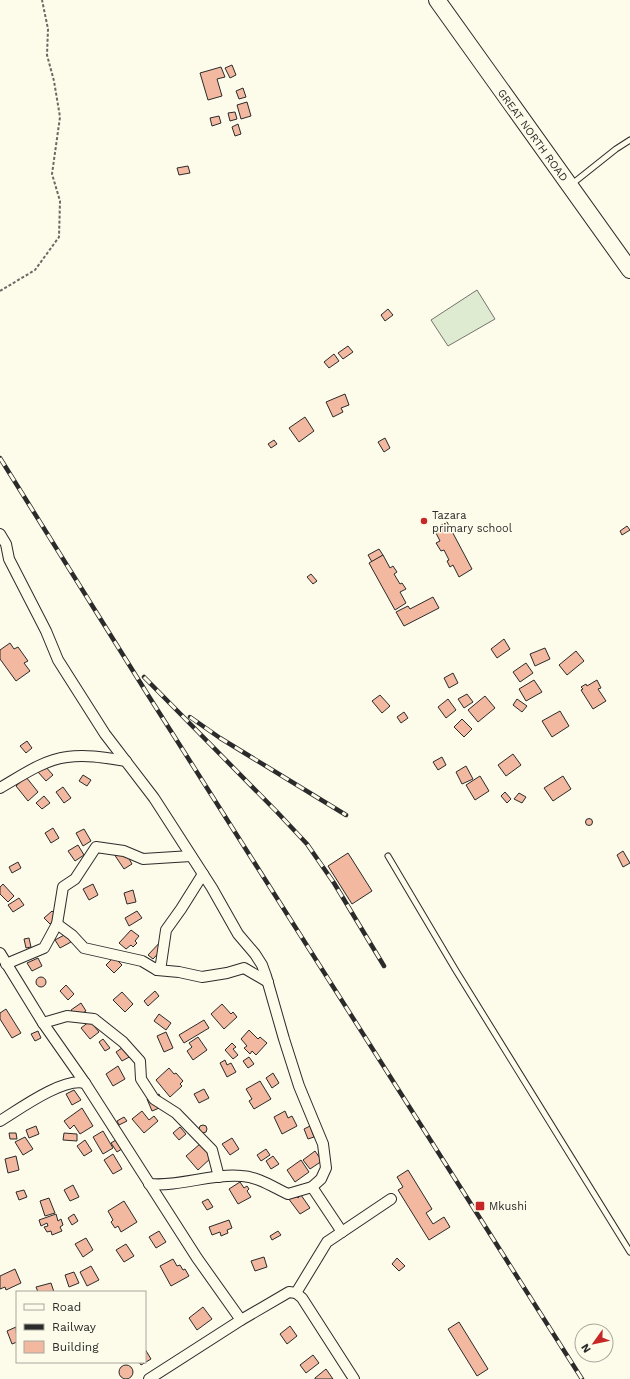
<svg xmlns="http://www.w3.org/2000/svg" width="630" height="1379" font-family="'Work Sans',sans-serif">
<rect width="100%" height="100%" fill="#fdfbea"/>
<polygon fill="#deebd1" stroke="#74746e" points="477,290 495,319 448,346 431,320"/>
<g fill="#f2b8a0" stroke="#2b2b2b">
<polygon points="232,65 236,75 230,78 225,68"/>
<polygon points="221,67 225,77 217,79 222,96 208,100 200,73"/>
<polygon points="243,88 246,97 239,99 236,91"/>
<polygon points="247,102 251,116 241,119 237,105"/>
<polygon points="235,112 237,119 230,121 228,113"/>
<polygon points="219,116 221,123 212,126 210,118"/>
<polygon points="238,124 241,134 235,136 232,127"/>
<polygon points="188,166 190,173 179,175 177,168"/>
<polygon points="388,309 393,315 385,321 381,315"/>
<polygon points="348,346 353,352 343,359 338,353"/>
<polygon points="334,354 339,361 329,368 324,362"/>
<polygon points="345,394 349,405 341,408 343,412 333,417 326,402"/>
<polygon points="305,417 314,431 299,442 289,428"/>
<polygon points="385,438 390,448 384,452 378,442"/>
<polygon points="274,440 277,444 271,448 268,444"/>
<polygon points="447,522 472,569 459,577 453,565 450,567 447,561 449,560 444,550 441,551 436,543 440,541 434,529"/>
<polygon points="627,526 630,530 622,535 620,531"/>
<polygon points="379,549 383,555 372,562 368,555"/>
<polygon points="383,555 390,568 393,566 397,572 394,574 400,584 402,583 406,589 400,592 406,603 395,610 369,563"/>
<polygon points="311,574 317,581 313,584 307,577"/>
<polygon points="433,597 439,608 404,626 396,612 408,606 410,609"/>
<polygon points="504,639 510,649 497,658 491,649"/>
<polygon points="10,643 14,649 18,647 28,661 24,663 30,671 16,681 0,659 0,650"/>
<polygon points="545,648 550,659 535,666 530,654"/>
<polygon points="576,651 584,661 567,675 559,665"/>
<polygon points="526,663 533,673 520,682 513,672"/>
<polygon points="453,673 458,683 449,688 444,678"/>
<polygon points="534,680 542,692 526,701 519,689"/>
<polygon points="597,680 601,688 598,689 606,701 593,709 581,690 583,689 581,687 586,684 587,686"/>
<polygon points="467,694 473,702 464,708 458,699"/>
<polygon points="380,695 390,706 382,713 372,701"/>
<polygon points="485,696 495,708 478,722 468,710"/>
<polygon points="448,699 456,710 446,718 438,707"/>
<polygon points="517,699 527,706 522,712 513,705"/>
<polygon points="560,711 569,726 552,737 542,721"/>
<polygon points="404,712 408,718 401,723 397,717"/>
<polygon points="462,719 472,729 464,737 454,727"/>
<polygon points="27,741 32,748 26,753 20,746"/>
<polygon points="513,754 521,765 506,776 498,765"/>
<polygon points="442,757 446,765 438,770 433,762"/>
<polygon points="44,765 53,775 46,781 38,772"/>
<polygon points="466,766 473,779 462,784 456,772"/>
<polygon points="83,775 91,780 87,786 79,781"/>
<polygon points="480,776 489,791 475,800 466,785"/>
<polygon points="563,776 571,789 553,801 544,788"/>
<polygon points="26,777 38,792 28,801 16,786"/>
<polygon points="63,787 71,798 64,803 56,792"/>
<polygon points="505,792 511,799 507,803 501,796"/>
<polygon points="519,793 526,797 522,803 514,799"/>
<polygon points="44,796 50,803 42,809 36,803"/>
<circle cx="589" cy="822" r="3.5"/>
<polygon points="53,828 59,838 51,843 45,833"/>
<polygon points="84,829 91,841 83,846 76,833"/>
<polygon points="78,845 84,855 75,861 68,851"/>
<polygon points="123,848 132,864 124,869 114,854"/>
<polygon points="623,851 630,863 623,867 617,855"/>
<polygon points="348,853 372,891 352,904 328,866"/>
<polygon points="18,862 21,868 12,873 9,867"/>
<polygon points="3,884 14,896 8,902 0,894 0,887"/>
<polygon points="93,884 98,895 89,900 83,889"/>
<polygon points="133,890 136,902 127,904 124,893"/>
<polygon points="19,898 24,905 13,912 8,905"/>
<polygon points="52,911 58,917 50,924 44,918"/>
<polygon points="137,911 142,918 129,926 125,918"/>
<polygon points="131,930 139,936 135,941 137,943 133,947 131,945 126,949 119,943"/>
<polygon points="66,934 71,942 60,948 55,940"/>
<polygon points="29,938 31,947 26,948 24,939"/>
<polygon points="163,939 168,943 153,959 148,955"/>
<polygon points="114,957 122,965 114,973 106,965"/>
<polygon points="38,958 42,966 32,971 27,963"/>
<circle cx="41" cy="982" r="5"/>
<polygon points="66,985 74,994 68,1000 60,991"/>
<polygon points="155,991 159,996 148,1006 144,1001"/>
<polygon points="122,992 133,1004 125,1012 113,1000"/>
<polygon points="81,1003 86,1011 76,1017 71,1010"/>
<polygon points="222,1004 231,1014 233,1012 237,1017 224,1029 211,1014"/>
<polygon points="6,1009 21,1033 12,1038 0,1019 0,1013"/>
<polygon points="159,1014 171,1023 166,1030 154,1021"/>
<polygon points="204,1020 209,1028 184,1043 179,1035"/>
<polygon points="90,1021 99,1032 90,1039 81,1028"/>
<polygon points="249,1030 258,1039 260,1037 267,1043 256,1055 252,1051 250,1054 244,1048 247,1046 241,1039"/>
<polygon points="38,1031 41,1038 35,1041 31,1034"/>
<polygon points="166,1032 173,1048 164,1052 157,1036"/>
<polygon points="198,1037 207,1050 193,1060 187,1051 192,1047 189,1043"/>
<polygon points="103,1039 110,1048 105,1051 99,1042"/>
<polygon points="232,1043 236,1047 233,1049 238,1055 233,1059 225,1050"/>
<polygon points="125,1046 131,1056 122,1061 116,1052"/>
<polygon points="249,1057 254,1064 248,1068 243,1061"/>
<polygon points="225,1060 227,1065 231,1063 236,1072 227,1077 220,1063"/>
<polygon points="118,1066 125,1079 113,1086 106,1074"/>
<polygon points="169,1068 174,1074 176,1073 183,1081 180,1084 182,1086 170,1097 156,1080"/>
<polygon points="273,1073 279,1083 272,1088 266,1078"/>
<polygon points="260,1081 271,1099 254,1109 249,1101 252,1099 246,1089"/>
<polygon points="204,1089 209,1098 199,1103 194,1094"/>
<polygon points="74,1090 81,1100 72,1105 66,1094"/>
<polygon points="159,1094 164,1106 152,1111 147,1099"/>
<polygon points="82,1108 93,1126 80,1134 74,1125 70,1129 64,1121"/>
<polygon points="142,1111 149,1120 154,1116 158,1121 144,1133 132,1119"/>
<polygon points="285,1111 288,1118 292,1116 297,1126 282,1134 274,1117"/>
<polygon points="124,1117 127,1121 119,1125 117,1121"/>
<circle cx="203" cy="1129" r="4"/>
<polygon points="36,1126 39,1134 29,1138 26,1130"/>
<polygon points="310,1126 314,1137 308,1139 304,1129"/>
<polygon points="180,1127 186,1134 179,1140 173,1133"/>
<polygon points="103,1131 113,1148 103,1154 93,1137"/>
<polygon points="9,1133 16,1133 17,1139 10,1139"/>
<polygon points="64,1133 77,1134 77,1141 63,1140"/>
<polygon points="25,1137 33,1149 23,1155 15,1142"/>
<polygon points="119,1138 125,1147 117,1152 111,1143"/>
<polygon points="232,1138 239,1149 230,1155 222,1144"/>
<polygon points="85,1140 92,1151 84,1156 77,1146"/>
<polygon points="200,1144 212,1157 198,1170 186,1156"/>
<polygon points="266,1149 270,1155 261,1161 257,1155"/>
<polygon points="315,1151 322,1161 310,1169 303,1160"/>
<polygon points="113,1154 122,1169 113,1174 104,1160"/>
<polygon points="16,1156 19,1170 8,1173 5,1159"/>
<polygon points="273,1156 279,1164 271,1169 266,1161"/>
<polygon points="301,1160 309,1172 295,1182 287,1170"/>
<polygon points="408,1170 432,1209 426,1213 433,1224 444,1217 450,1227 429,1240 398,1190 403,1187 397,1177"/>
<polygon points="240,1182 244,1188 247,1186 249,1189 247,1191 251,1197 238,1204 229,1189"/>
<polygon points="73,1185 79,1197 70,1201 64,1190"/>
<polygon points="24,1190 27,1197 19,1200 16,1192"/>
<polygon points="295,1193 298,1198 301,1195 310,1208 300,1214 288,1198"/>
<polygon points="49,1198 55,1213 45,1216 40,1201"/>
<polygon points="208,1199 213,1207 207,1210 202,1202"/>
<polygon points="124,1201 137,1222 121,1232 118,1226 115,1228 111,1222 113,1220 108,1211"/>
<polygon points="56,1214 58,1221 61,1219 63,1225 60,1227 62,1231 52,1235 51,1231 47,1232 44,1227 48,1226 47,1223 41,1226 39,1220"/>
<polygon points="74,1214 78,1221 72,1225 68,1218"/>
<polygon points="229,1220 232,1228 227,1230 228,1233 221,1236 220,1232 212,1235 209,1227"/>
<polygon points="159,1231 166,1242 156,1248 149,1237"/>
<polygon points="278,1231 281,1235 272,1240 270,1236"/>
<polygon points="86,1238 93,1250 83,1257 75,1244"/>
<polygon points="126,1244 134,1256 124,1262 116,1250"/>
<polygon points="264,1257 267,1267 255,1271 251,1261"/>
<polygon points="397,1258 405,1266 399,1271 392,1264"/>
<polygon points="173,1259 177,1266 180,1265 183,1270 185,1269 189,1276 171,1286 160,1266"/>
<polygon points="91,1266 99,1280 87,1286 80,1272"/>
<polygon points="15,1269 21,1283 6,1290 5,1287 0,1289 0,1276"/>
<polygon points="74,1272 79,1283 69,1287 65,1275"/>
<polygon points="51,1283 54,1292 57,1292 38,1292 36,1287"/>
<polygon points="203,1307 212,1319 197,1330 189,1318"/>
<polygon points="459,1322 488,1369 477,1376 448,1329"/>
<polygon points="290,1326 297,1336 287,1344 280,1334"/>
<polygon points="16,1327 17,1342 12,1344 7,1331"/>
<polygon points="145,1349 151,1359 141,1365 139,1362 145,1362"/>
<polygon points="313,1355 319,1363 306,1373 300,1365"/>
<circle cx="126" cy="1372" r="7"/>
<polygon points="326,1369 333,1379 315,1379 315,1378"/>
</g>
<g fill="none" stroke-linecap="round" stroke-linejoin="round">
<g stroke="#2b2b2b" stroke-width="7">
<g id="service">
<polyline points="572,184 616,149 630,140"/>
<polyline points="388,856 455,969 630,1252"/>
</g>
</g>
<g stroke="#2b2b2b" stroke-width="12">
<g id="minor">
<path d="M0,534L6,544L9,559L46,631L58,660L105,734L154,798L212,888L238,934L255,954L262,965L266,976L284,1039L299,1086L323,1144L326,1168L321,1179L312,1187L288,1194C273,1187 258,1177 242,1176C211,1173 181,1187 149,1184"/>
<path d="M0,788C21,776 43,760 67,757C87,754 107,758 126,761"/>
<polyline points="57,924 72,935 84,948 142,961 157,970 161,964 166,930 181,909 203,874"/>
<polyline points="0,953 43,1023 85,1083 197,1258 241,1320"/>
<polyline points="6,964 44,948 57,924 63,887 75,879 96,847 124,851 143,859 191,856"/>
<polyline points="157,970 179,972 202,977 227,973 244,968 268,982"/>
<polyline points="43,1023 67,1016 94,1019 123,1042 140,1061 141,1079 154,1099 176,1113 212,1150 219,1177"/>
<path d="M0,1121C18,1110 63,1077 85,1083"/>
<polyline points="312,1187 342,1232"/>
<polyline points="296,1293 327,1242 391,1199"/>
<polyline points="149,1379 241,1320 289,1292 296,1293 302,1298 354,1379"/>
</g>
</g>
<g stroke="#2b2b2b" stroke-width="18">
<polyline id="trunk" points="437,0 630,270"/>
</g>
<polyline stroke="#6a6964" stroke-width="2" stroke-dasharray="3 2" stroke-linecap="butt" points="0,291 35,270 59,237 60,201 52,174 60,117 54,81 47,55 48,29 42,0"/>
<use href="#service" stroke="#fdfbea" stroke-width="5"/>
<use href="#minor" stroke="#fdfbea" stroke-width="10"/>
<use href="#trunk" stroke="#fdfbea" stroke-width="16"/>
<g stroke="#2b2b2b" stroke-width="4.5">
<g id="rail">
<polyline points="0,458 148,695 582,1379"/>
<polyline points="144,677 277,812 307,844 334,883 384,966"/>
<polyline points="190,717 220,738 346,815"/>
</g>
</g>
<use href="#rail" stroke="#fdfbea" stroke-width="3" stroke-dasharray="9" stroke-linecap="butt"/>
</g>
<g fill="#c62828" stroke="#fdfbea" stroke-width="1.5">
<circle cx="424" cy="521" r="4"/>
<rect x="475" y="1201" width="10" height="10" rx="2"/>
</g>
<g text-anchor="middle" stroke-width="3" stroke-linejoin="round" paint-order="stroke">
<g font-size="11" fill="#2b2b2b" stroke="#fdfbea">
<text transform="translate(533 135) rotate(54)" y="4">GREAT NORTH ROAD</text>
</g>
<g font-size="11" fill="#2b2b2b" stroke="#fdfbea" text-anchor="start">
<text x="432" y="519">Tazara<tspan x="432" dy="13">primary school</tspan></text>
<text x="489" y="1210">Mkushi</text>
</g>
</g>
<rect x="16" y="1291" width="130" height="72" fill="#fdfbea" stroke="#a9a89e"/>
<rect x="24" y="1304" width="20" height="6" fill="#fdfbea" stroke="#a9a89e"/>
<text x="52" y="1311" font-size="12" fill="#2b2b2b">Road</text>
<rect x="24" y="1324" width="20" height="6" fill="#2b2b2b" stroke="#a9a89e"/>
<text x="52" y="1331" font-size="12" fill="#2b2b2b">Railway</text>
<rect x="24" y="1341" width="20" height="12" fill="#f2b8a0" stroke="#a9a89e"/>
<text x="52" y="1351" font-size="12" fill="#2b2b2b">Building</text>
<g transform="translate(594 1343) rotate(237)"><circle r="19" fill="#fdfbea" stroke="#a9a89e"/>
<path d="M0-3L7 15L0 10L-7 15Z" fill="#c62828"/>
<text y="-6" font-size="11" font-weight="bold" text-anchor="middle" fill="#2b2b2b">N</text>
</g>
</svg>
